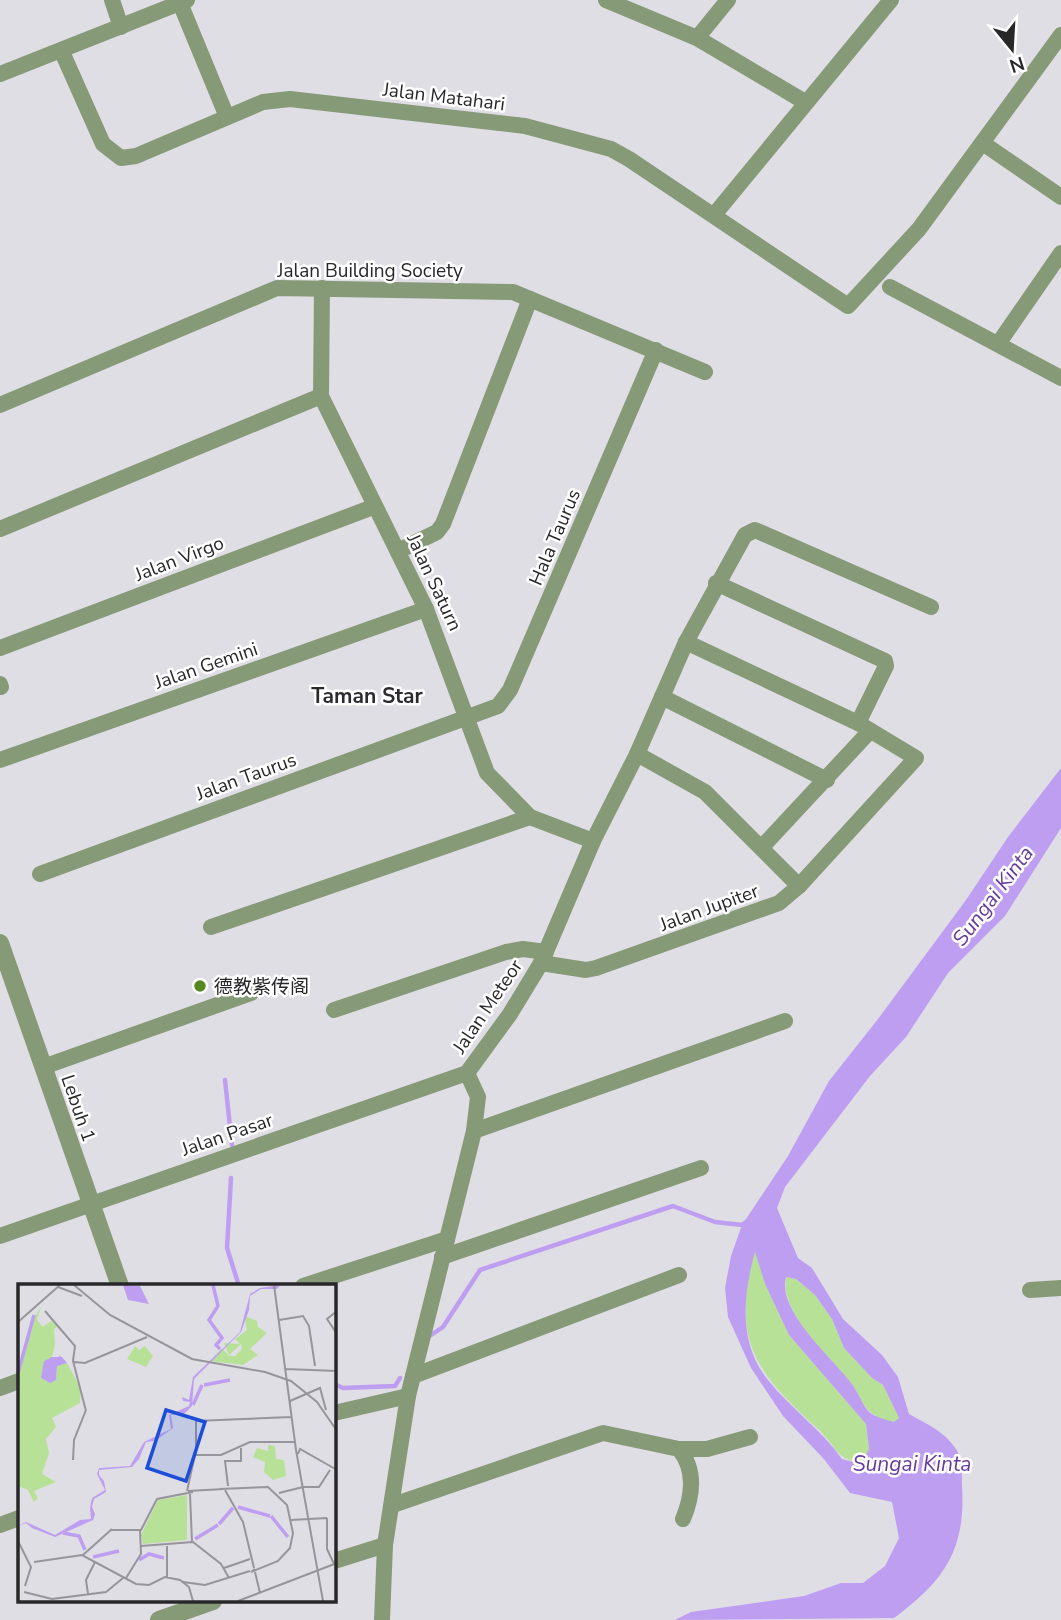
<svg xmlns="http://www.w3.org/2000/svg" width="1061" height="1620" font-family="'Nunito Sans','Noto Sans SC',sans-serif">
<rect width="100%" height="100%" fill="#e0dee5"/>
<g fill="#b8e198">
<path d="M755,1250L765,1284L789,1335L866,1424L869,1449L861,1464C833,1457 837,1446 817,1428C753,1370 731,1338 755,1250Z"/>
<path d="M786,1277L796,1279L815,1295L832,1319L844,1348L872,1378L883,1385L899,1418L894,1423C886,1420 875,1417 869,1411C862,1404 858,1392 852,1384C831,1356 780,1316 786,1277Z"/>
</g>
<path fill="#be9ef1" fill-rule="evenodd" d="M1061,768V828L1005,916L948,973L906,1037L870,1076L785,1187L777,1208L798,1258L812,1268L843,1319L882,1355L898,1377L909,1414C927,1424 944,1431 956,1449C962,1457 962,1475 962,1486C966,1550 944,1581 894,1618L675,1620L691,1612L804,1596L841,1583H863L885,1566L899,1538L892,1502L850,1493L823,1458L783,1416L751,1368L728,1317L725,1288L731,1256L742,1225L788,1156L829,1081L878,1019L966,900L1008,837ZM755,1252L765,1284L789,1335L866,1424L869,1449L861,1464L842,1459C821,1429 791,1409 768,1380C738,1343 743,1295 755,1252ZM786,1277L796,1279L815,1295L832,1319L844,1348L872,1378L883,1385L899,1418L894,1422C887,1420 875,1417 869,1412C862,1404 858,1392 852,1384C833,1358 777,1312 786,1277Z"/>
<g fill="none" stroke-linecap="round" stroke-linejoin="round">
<g stroke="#be9ef1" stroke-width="4.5">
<polyline points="225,1080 232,1145"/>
<polyline points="231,1178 227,1248 239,1286"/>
<polyline points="431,1335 443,1327 480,1270 673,1206 715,1222 742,1225 746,1222"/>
<polyline points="334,1384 343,1388 395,1386 400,1378"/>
</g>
<g stroke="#869a78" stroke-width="16">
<polyline points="112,0 121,27"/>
<polyline points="606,0 697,38 805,102"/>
<polyline points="180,3 227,117"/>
<polyline points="697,38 728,0"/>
<polyline points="62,52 103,144 121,158 136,156 263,102 290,99 525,126 611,149 629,159 848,306 919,229 1061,35"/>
<polyline points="0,74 187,0"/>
<polyline points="984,144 1061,197"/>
<polyline points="714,215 891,0"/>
<polyline points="890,287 1061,378"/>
<polyline points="322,288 321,396 426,609 487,773 530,817 593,841"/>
<polyline points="998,344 1061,253"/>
<polyline points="0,405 277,288 513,292 705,372"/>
<polyline points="0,529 321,396"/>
<polyline points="398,551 437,532 443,524 530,299"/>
<polyline points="716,583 885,661 886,666 858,723"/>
<polyline points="0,648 373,507"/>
<polyline points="0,684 1,687"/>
<polyline points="662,697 827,780"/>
<polyline points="637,754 705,792 799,886"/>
<polyline points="0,760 426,609"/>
<polyline points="762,847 870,731"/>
<polyline points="40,874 498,706 510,690 656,350"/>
<polyline points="211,927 530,817"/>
<polyline points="541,963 586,970 596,968 779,903 799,886 916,758 858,723 686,642"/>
<polyline points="334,1010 506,952 523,949 546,952"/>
<polyline points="43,1067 251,993"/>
<polyline points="474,1131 785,1021"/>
<polyline points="0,1236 467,1073"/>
<polyline points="442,1257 701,1168"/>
<polyline points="303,1286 447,1239"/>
<polyline points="1030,1290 1061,1288"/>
<polyline points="413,1376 679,1275"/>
<polyline points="0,1388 19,1381"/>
<polyline points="334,1413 408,1396"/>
<polyline points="679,1449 707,1449 750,1437"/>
<path d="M393,1505L603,1433L679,1449C696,1470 693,1495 683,1519"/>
<polyline points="0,1525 19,1518"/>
<polyline points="334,1561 385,1545"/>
<polyline points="382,1620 385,1545 408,1396 474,1131 478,1097 467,1073 510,1014 541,963 593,841 637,754 686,642 745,535 755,530 931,607"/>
</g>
<g stroke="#869a78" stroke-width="18">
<polyline points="0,943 120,1286"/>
<polyline points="159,1620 213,1601"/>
</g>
</g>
<circle fill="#55881e" stroke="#fff" stroke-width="2.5" cx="200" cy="986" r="7"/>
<g text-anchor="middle" stroke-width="5" stroke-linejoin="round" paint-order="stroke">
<g font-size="19" fill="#28282a" stroke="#fff">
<text transform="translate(444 96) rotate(7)" y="7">Jalan Matahari</text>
<text x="370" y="277">Jalan Building Society</text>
<text transform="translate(554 537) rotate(-67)" y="7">Hala Taurus</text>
<text transform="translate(179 558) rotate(-21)" y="7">Jalan Virgo</text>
<text transform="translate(435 582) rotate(65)" y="7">Jalan Saturn</text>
<text transform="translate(206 665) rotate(-19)" y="7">Jalan Gemini</text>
<text transform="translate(246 776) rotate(-20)" y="7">Jalan Taurus</text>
<text transform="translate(709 907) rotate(-20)" y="7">Jalan Jupiter</text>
<text transform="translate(487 1006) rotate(-56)" y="7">Jalan Meteor</text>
<text transform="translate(79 1108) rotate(71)" y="7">Lebuh 1</text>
<text transform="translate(227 1134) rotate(-19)" y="7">Jalan Pasar</text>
</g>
<g font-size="19" fill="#28282a" stroke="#fff" text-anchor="start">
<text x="214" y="993">德教紫传阁</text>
</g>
<g font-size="21" font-weight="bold" fill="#2c2a2f" stroke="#fff">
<text x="367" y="703">Taman Star</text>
</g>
<g font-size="21" font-style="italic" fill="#663c9b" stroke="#fff">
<text transform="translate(993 896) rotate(-53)" y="7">Sungai Kinta</text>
<text x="912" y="1471">Sungai Kinta</text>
</g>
</g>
<g transform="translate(18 1284)">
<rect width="318" height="318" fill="#e0dee5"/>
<path d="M23,23L19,36L25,43L33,37L41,42L36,45L37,61L34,73L27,77L23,94L32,99L38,96L39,82L49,79L63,105L62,119L34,134L38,143L28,155L31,169L24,190L38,198L16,207L20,214L16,218L10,206L0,202V95L13,38ZM226,32L239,37L240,43L249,49L232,65L240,71L225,81L192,77L204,64L211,72H217L224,65L223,60L211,71L206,59L222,60L217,55L229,46ZM117,62L121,66L127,62L135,72L128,83L109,75ZM250,161L257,162L258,175L266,176L268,192L255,196L246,188L247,178L235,173L239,164L250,167ZM169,211V256L125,260L123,251L140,216Z" fill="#b8e198"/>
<path d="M105,1L122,2L131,20L110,16ZM262,1L259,5H243L232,12L231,26L223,48L176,95L174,122L166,130L153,131L155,144L137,157L128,158L121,175L114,183L81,186V191L86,197L88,208L76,215L74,223L77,230L75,236L37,253L14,244L8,239L0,242L8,238L37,251L62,236L73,235L72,224L74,214L87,206L79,190L81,184L112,182L126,158L153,145L151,131L171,122L172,118L165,117L164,113L171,116L175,93L222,48L232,10L242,4ZM34,73H44L49,79L39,82L38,96L32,99L23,94L26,77Z" fill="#be9ef1"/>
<path fill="none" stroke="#be9ef1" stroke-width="3.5" d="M195,1L200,22L191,36L204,54L198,61L202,65M0,89L16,31M37,96L32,84L43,73M186,101L212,96M175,121L184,101M220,223L252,232M253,232L270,253M201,240L215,224M45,249L61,252L67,266M177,255L200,241M75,273L101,267M121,276L131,270L146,274"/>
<path fill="none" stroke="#96959a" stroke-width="2" d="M56,1L92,31L174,75L247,88L273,97L299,118L319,147M256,1L278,166L305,317M40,3L64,12M27,27L57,62L55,77L68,127M319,27L309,35L319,50M261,36L285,32L291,42L297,82M0,38L42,1M56,78L67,79L129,53M268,85L319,87M272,122V117L302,104L308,126M178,170V137L273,133M280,170L282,165L319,186M177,171H203L232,158H277M55,176L56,156L68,126M210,202L207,177H223V164M285,203H301L312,186M202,205L250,203L269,221L275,249L272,264L260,277L233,288L237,285M207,206L225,238L236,284M169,207L177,171M170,207L206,205M261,209L285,203M172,210L174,258M309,234V265L316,280M273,236L309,234M92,246H123L139,215L175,208M0,257L13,283L7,302M123,262L175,258L203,280L211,294M65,271L94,245M16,278L64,271L118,300L131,301L147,293L162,296L171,303L175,317M206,284L232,275M237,288L242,309M149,293V262M108,294L123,270L122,246M165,298L187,301L232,287M6,308L34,315L88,308L105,294M70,310L68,296L77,278M220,317L319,279"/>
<path fill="#1d4ed8" fill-opacity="0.15" stroke="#1d4ed8" stroke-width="3.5" d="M148,126L187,138L168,197L129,184Z"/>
<rect width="318" height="318" fill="none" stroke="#28282a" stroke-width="3.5"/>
</g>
<g transform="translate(1012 49) rotate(162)" stroke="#ffffff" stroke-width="5" paint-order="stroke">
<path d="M0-5L12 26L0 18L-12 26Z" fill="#28282a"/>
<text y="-10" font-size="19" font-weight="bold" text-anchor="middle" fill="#28282a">N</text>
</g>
</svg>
